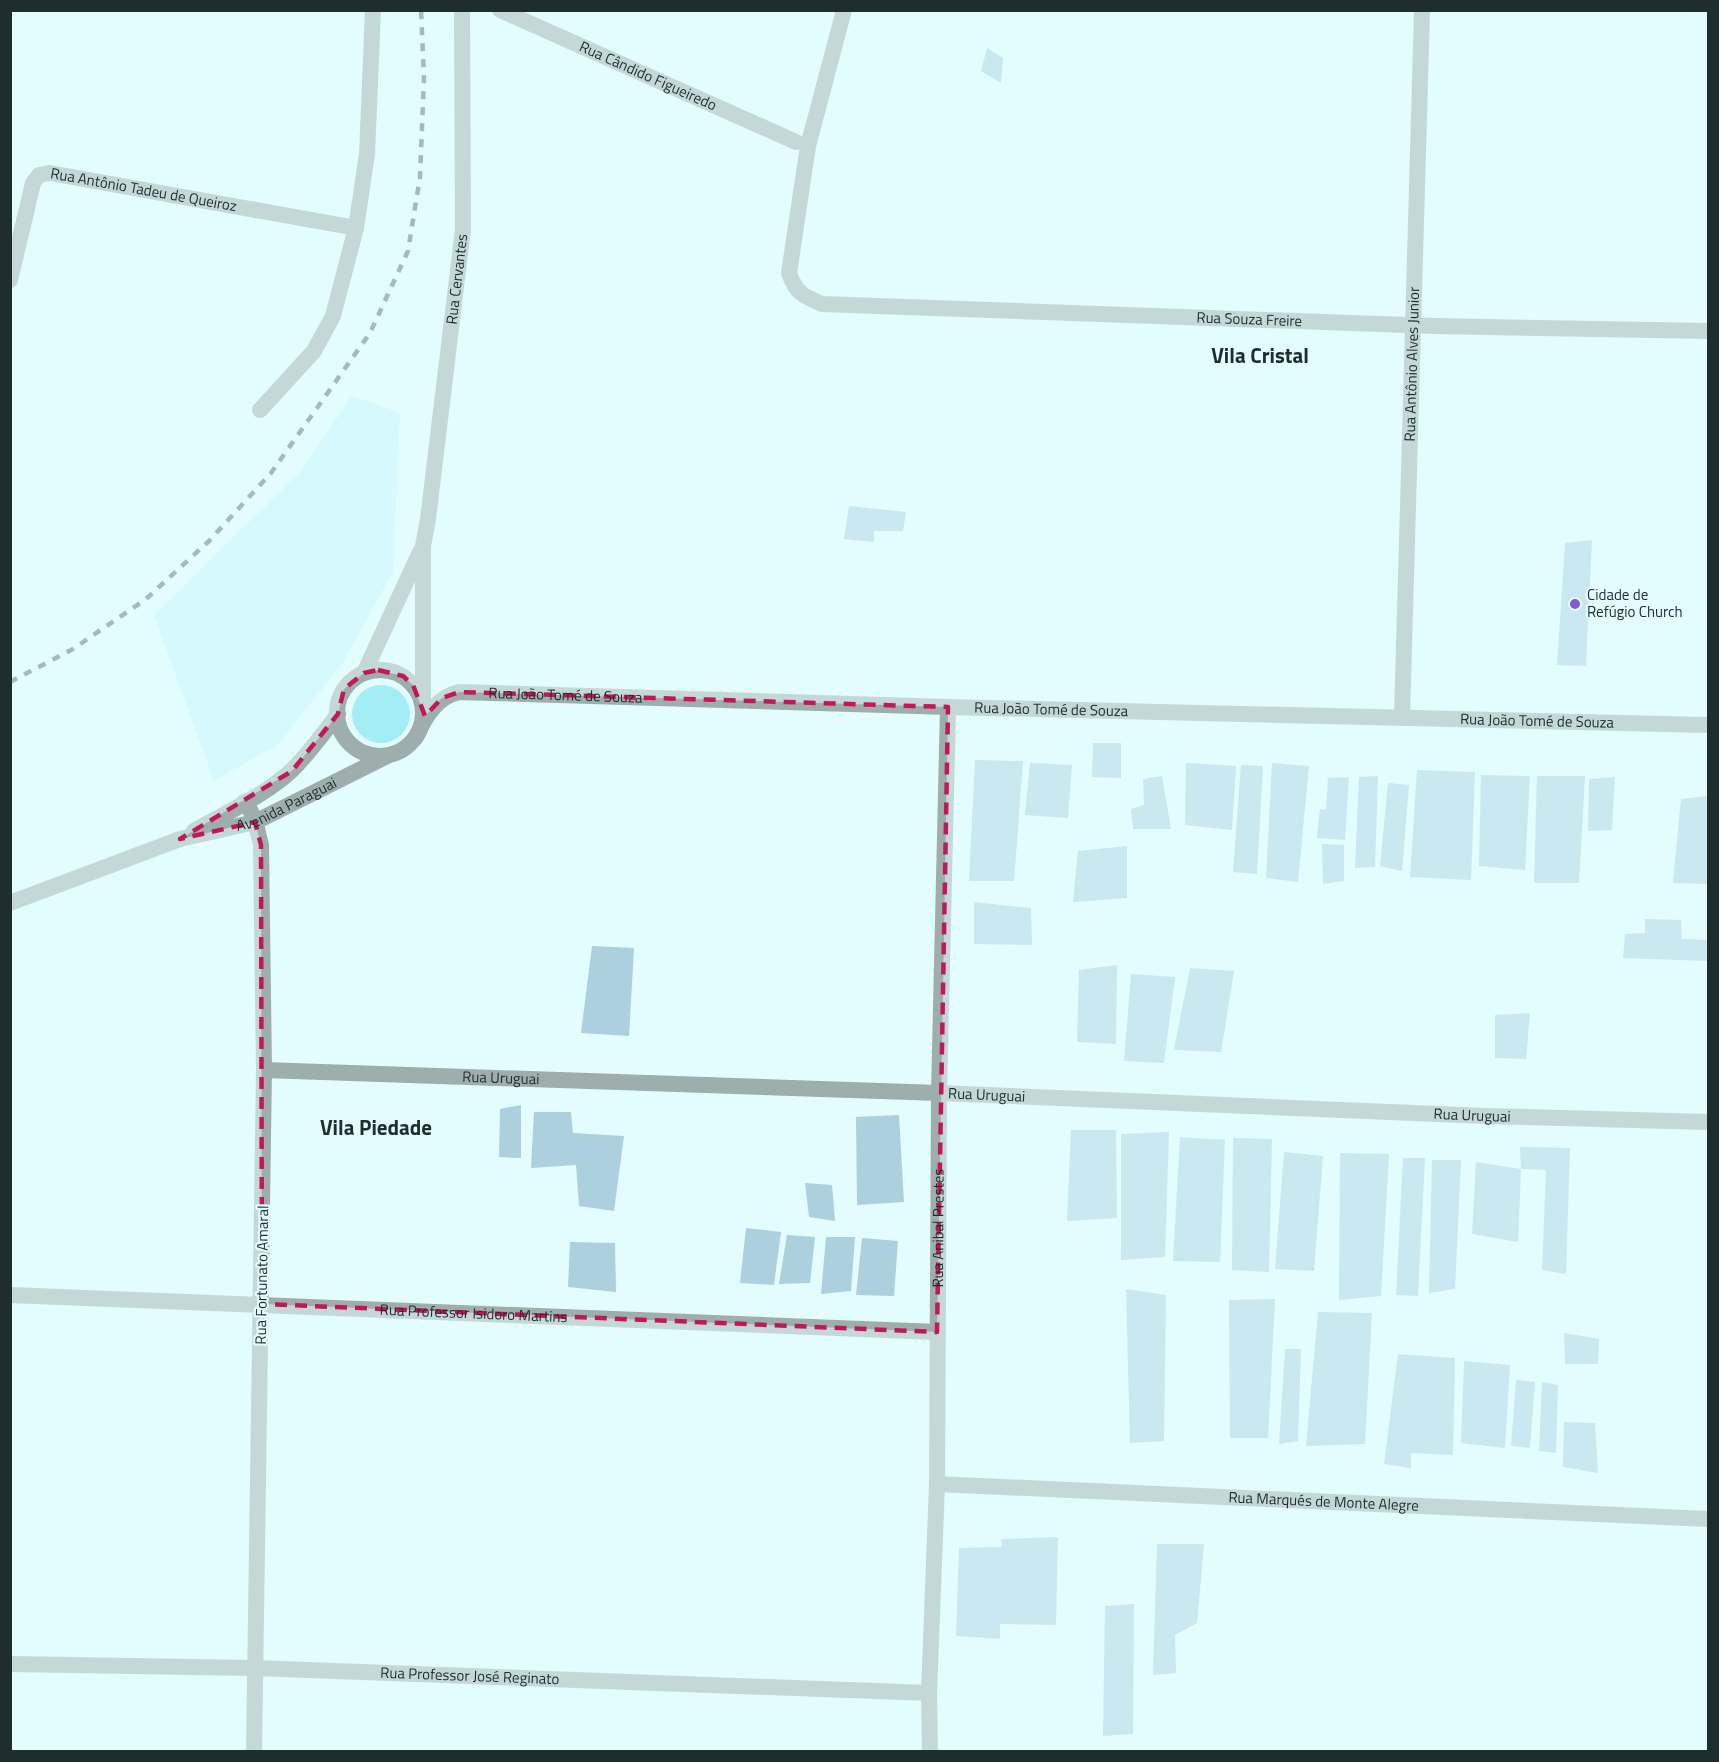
<svg xmlns="http://www.w3.org/2000/svg" width="1719" height="1762" font-family="'Titillium Web',sans-serif">
<rect width="100%" height="100%" fill="#e3fcfe"/>
<polygon fill="#c4f7fc" points="352,396 400,413 393,572 342,664 278,744 214,781 154,615 301,471"/>
<circle fill="#a3edf4" cx="381" cy="714" r="29"/>
<g fill="#acd0de">
<polygon points="987,48 1003,58 1001,83 981,71"/>
<polygon points="849,506 906,512 903,531 874,531 874,542 844,539"/>
<polygon points="1592,540 1586,666 1557,665 1565,543"/>
<polygon points="1093,743 1121,743 1121,778 1092,777"/>
<polygon points="975,760 1023,761 1014,881 969,881"/>
<polygon points="1030,763 1072,765 1068,818 1025,815"/>
<polygon points="1186,763 1236,766 1232,830 1185,825"/>
<polygon points="1272,763 1309,766 1298,882 1266,878"/>
<polygon points="1241,765 1263,766 1257,874 1233,872"/>
<polygon points="1417,770 1475,772 1471,880 1410,877"/>
<polygon points="1481,775 1530,776 1525,870 1479,866"/>
<polygon points="1162,776 1171,829 1133,829 1131,809 1144,805 1143,779"/>
<polygon points="1378,776 1375,867 1355,868 1359,777"/>
<polygon points="1537,776 1585,776 1579,883 1534,883"/>
<polygon points="1349,777 1345,840 1317,838 1320,809 1326,810 1328,778"/>
<polygon points="1615,777 1612,830 1588,831 1589,779"/>
<polygon points="1388,783 1409,785 1402,871 1380,866"/>
<polygon points="1708,796 1708,884 1673,883 1681,799"/>
<polygon points="1322,844 1344,845 1344,881 1323,884"/>
<polygon points="1127,846 1127,898 1073,902 1078,851"/>
<polygon points="974,902 1031,908 1032,945 974,944"/>
<polygon points="1645,919 1681,920 1682,939 1708,940 1708,961 1623,958 1625,934 1645,933"/>
<polygon points="592,946 634,948 629,1036 581,1033"/>
<polygon points="1117,965 1116,1044 1077,1042 1079,970"/>
<polygon points="1190,968 1234,971 1221,1052 1174,1050"/>
<polygon points="1131,974 1175,977 1164,1063 1124,1061"/>
<polygon points="1530,1013 1526,1059 1495,1058 1495,1015"/>
<polygon points="521,1105 521,1158 499,1157 500,1109"/>
<polygon points="534,1112 571,1112 573,1133 624,1136 614,1211 579,1206 576,1165 531,1168"/>
<polygon points="899,1115 904,1202 857,1205 856,1117"/>
<polygon points="1071,1130 1116,1130 1117,1218 1067,1221"/>
<polygon points="1169,1132 1165,1257 1121,1260 1121,1134"/>
<polygon points="1180,1137 1225,1140 1220,1262 1173,1261"/>
<polygon points="1233,1138 1272,1139 1269,1272 1232,1270"/>
<polygon points="1520,1147 1570,1148 1566,1274 1542,1270 1546,1170 1521,1169"/>
<polygon points="1284,1152 1323,1156 1314,1271 1275,1269"/>
<polygon points="1340,1153 1389,1154 1381,1296 1339,1300"/>
<polygon points="1403,1158 1425,1158 1418,1296 1396,1295"/>
<polygon points="1432,1160 1461,1160 1455,1289 1429,1293"/>
<polygon points="1476,1162 1521,1169 1518,1242 1472,1234"/>
<polygon points="805,1183 832,1185 835,1221 809,1217"/>
<polygon points="746,1228 781,1232 774,1285 740,1283"/>
<polygon points="787,1235 815,1237 810,1283 779,1284"/>
<polygon points="826,1237 855,1237 851,1291 821,1294"/>
<polygon points="862,1238 898,1241 894,1296 856,1295"/>
<polygon points="570,1242 615,1243 616,1292 568,1287"/>
<polygon points="1126,1289 1166,1295 1164,1441 1130,1443"/>
<polygon points="1275,1299 1268,1438 1230,1438 1229,1300"/>
<polygon points="1318,1312 1372,1313 1365,1444 1306,1446"/>
<polygon points="1564,1333 1599,1339 1598,1364 1565,1364"/>
<polygon points="1285,1349 1301,1349 1298,1441 1279,1444"/>
<polygon points="1398,1354 1455,1358 1453,1455 1411,1453 1411,1468 1384,1464"/>
<polygon points="1464,1361 1510,1365 1505,1448 1461,1443"/>
<polygon points="1516,1380 1535,1382 1530,1448 1511,1446"/>
<polygon points="1542,1382 1558,1385 1556,1453 1539,1451"/>
<polygon points="1564,1422 1595,1423 1598,1473 1563,1467"/>
<polygon points="1058,1537 1056,1625 1000,1624 1000,1639 956,1636 959,1548 1002,1547 1001,1539"/>
<polygon points="1157,1544 1204,1544 1197,1623 1175,1635 1176,1673 1153,1675"/>
<polygon points="1134,1604 1133,1734 1103,1736 1105,1606"/>
</g>
<g fill="none" stroke-linecap="round" stroke-linejoin="round">
<path stroke="#9daeac" stroke-width="16" id="s1" d="M500,10L796,142"/>
<g stroke="#9daeac" stroke-width="16">
<path id="s2" d="M844,10L808,146L789,273C796,293 803,296 822,304L1434,326L1708,331"/>
<path id="s3" d="M10,280L33,183L39,175L50,173L356,228"/>
<polyline points="260,410 314,351 333,316 356,228 367,154 373,10"/>
<path id="s4" d="M1402,718L1422,10"/>
<path id="s5" d="M416,737C425,717 437,697 459,692L948,707L1708,725"/>
<path d="M244,802C255,813 257,830 261,845L264,1070L254,1752"/>
<path id="s6" d="M264,1070L939,1093L1485,1116L1708,1122"/>
<path id="s7" d="M10,1295L937,1332"/>
<path id="s8" d="M937,1484L1708,1519"/>
<path id="s9" d="M10,1664L254,1668L929,1693"/>
<path id="s10" d="M930,1752L929,1693L937,1484L939,1093L948,707"/>
</g>
<g stroke="#9daeac" stroke-width="16">
<circle cx="380" cy="713" r="43"/>
<polyline points="364,673 420,552"/>
<path id="s11" d="M423,709V546L428,519L463,229L462,10"/>
<path d="M194,831C224,814 269,793 293,769C310,752 324,733 338,714"/>
<path id="s12" d="M10,903L180,839L255,822L387,756"/>
</g>
<polyline stroke="#596b6d" stroke-width="4.5" stroke-dasharray="8 8" stroke-linecap="butt" points="10,682 73,649 146,599 209,541 271,473 370,333 408,251 420,177 424,78 421,10"/>
</g>
<path d="M0 0H1719V1762H0ZM378,670L403,676L413,685L425,716L442,698L459,692L948,707L937,1332L262,1304L261,845L255,822L180,839L292,771L338,714L344,689L364,673Z" fill="#e3fcfe" fill-opacity=".55" fill-rule="evenodd"/>
<path fill="none" stroke="#c2185b" stroke-width="4.5" stroke-dasharray="12 8" stroke-linejoin="round" d="M378,670L403,676L413,685L425,716L442,698L459,692L948,707L937,1332L262,1304L261,845L255,822L180,839L292,771L338,714L344,689L364,673Z"/>
<circle fill="#825cd7" stroke="#e3fcfe" stroke-width="2" cx="1575" cy="604" r="6"/>
<g text-anchor="middle" stroke-width="4.5" stroke-linejoin="round" paint-order="stroke">
<g font-size="15" fill="#1e2e2f" stroke="#e3fcfe">
<text dy="5" stroke="none"><textPath href="#s1" startOffset="162">Rua Cândido Figueiredo</textPath></text>
<text dy="5" stroke="none"><textPath href="#s3" startOffset="216">Rua Antônio Tadeu de Queiroz</textPath></text>
<text dy="5" stroke="none"><textPath href="#s11" startOffset="432">Rua Cervantes</textPath></text>
<text dy="5" stroke="none"><textPath href="#s2" startOffset="744">Rua Souza Freire</textPath></text>
<text dy="5" stroke="none"><textPath href="#s4" startOffset="354">Rua Antônio Alves Junior</textPath></text>
<text dy="5" stroke="none"><textPath href="#s5" startOffset="171">Rua João Tomé de Souza</textPath></text>
<text dy="5" stroke="none"><textPath href="#s5" startOffset="657">Rua João Tomé de Souza</textPath></text>
<text dy="5" stroke="none"><textPath href="#s5" startOffset="1143">Rua João Tomé de Souza</textPath></text>
<text dy="5" stroke="none"><textPath href="#s12" startOffset="294">Avenida Paraguai</textPath></text>
<text dy="5" stroke="none"><textPath href="#s6" startOffset="237">Rua Uruguai</textPath></text>
<text dy="5" stroke="none"><textPath href="#s6" startOffset="723">Rua Uruguai</textPath></text>
<text dy="5" stroke="none"><textPath href="#s6" startOffset="1209">Rua Uruguai</textPath></text>
<text dy="5" stroke="none"><textPath href="#s10" startOffset="524">Rua Anibal Prestes</textPath></text>
<text transform="translate(262 1275) rotate(-89)" y="5">Rua Fortunato Amaral</text>
<text dy="5" stroke="none"><textPath href="#s7" startOffset="464">Rua Professor Isidoro Martins</textPath></text>
<text dy="5" stroke="none"><textPath href="#s8" startOffset="387">Rua Marqués de Monte Alegre</textPath></text>
<text dy="5" stroke="none"><textPath href="#s9" startOffset="460">Rua Professor José Reginato</textPath></text>
</g>
<g font-size="15" fill="#1e2e2f" stroke="#e3fcfe" text-anchor="start">
<text x="1587" y="600">Cidade de<tspan x="1587" dy="17">Refúgio Church</tspan></text>
</g>
<g font-size="21" font-weight="bold" fill="#1e2e2f" stroke="#e3fcfe">
<text x="1260" y="363">Vila Cristal</text>
<text x="376" y="1135">Vila Piedade</text>
</g>
</g>
<rect width="1719" height="1762" fill="none" stroke="#1e2e2f" stroke-width="24"/>
</svg>
